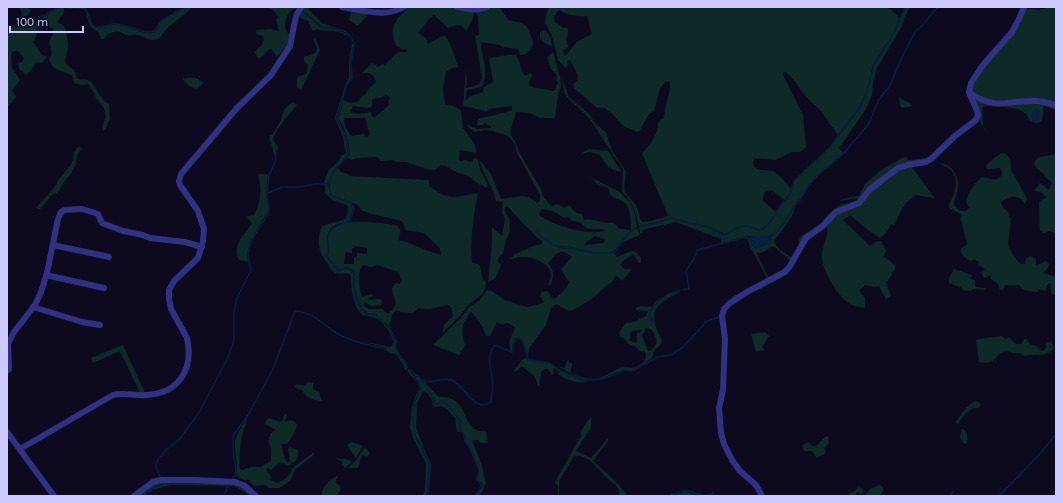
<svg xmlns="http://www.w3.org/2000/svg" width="1063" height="503" font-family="Karla,sans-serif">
<rect width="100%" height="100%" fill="#0d0a20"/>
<g fill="#0d2a28" fill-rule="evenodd">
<path d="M19,7H27L30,10C30,15 26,16 22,17L21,10Z"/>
<path d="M61,7H84C89,13 88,23 95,27C102,29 107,25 114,25C128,24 142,37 156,32C158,28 159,24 162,21C169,15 179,13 186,7H192C182,19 167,24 160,38C149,43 147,37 137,35C133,35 130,36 126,35C118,29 110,31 104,39H101L99,33L91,27L89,23L85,10L83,9L64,8C64,18 59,15 58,23C59,23 63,25 64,26C65,28 69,43 68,46C68,51 65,56 65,62C68,67 71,67 74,70C76,73 76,77 78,79C82,81 87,77 92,83C98,91 100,100 109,104L110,119L105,130L103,131L102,127L106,117L104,108L96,98L95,94L88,84L82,85L74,83L72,75L56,69L52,66L49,60L52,53L49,42L54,32L52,28L45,26L39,29L33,42L42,55L47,57L42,63L39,62L35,63L32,69L26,75L19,69L18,63L22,62L24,58L18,51H15L11,53L12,68L20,80L12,90L16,97L7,108V29L40,19Z"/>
<path d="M260,7H298L299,8C289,9 283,19 286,30C287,32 290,35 292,38L289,46L284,48L277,57L271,48L259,59L254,52L261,46L264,40L263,36L256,34V30L270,29L279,31L276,19L278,18C275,8 269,8 260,7Z"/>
<path d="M304,7H310L308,9L322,23L340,29L322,26L302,10L301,11L321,28L336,30L345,33L353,45L350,64L351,78L347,85L336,118L345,137L348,154L334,170L328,183H324L328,171L338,162L342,155L346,154L343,137L335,118L345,86L349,78V61L352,44C343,26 332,34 316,29L314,31L312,30L308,21L301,18L299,13Z"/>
<path d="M408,7H454L461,10L475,11L472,21L466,31C461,22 455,26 448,28L434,15L428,20L418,33L426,38L428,44L444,35C450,39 455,60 459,68L454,67L446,72L443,88L445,104L453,106L461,110L463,128L474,143L477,153L460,150L459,158L460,161L466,160L469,162H473V159L477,158L481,172L488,184L486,187C479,185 477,183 472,179C467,174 460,174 454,171C449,168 446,165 440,165L435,170H430L406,162H397L393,160L381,161L377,157L356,158L351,160L347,157L350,155C349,144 345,126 338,118L340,114L343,100L351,103L359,101L362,96L365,95L368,89L376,82C374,74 368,71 361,74L372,63L378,67L383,64L385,65L396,54L399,52H407V50C404,50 401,49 398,47C392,41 391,28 396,21C399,15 405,13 408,7ZM386,95L390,97L388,101L389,105L374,118L372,116L371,112L360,114L352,113L350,111L353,106L369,108L372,107V99L379,98ZM344,118H365L370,135L366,137L363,134L351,136L345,127Z"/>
<path d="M491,7H499L508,20C514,22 521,21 526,26C529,29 532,39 533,43C533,49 525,56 520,55L518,49L502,47L500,45L481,42C481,56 490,74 482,86L474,89L468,90L466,93V100L471,96L483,92L484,87L493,82L489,58L507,55H516C521,62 520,70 525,76L531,73L532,76L529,82V86L537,88L553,91L555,90L558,82L556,80L557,75L551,69L547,57L553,52L560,77L561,87L558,94L555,118H541L529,113L516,112L510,132L511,135L516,143L519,152L541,189L543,196L551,206L558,204L564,208L567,206H571C573,211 576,214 582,214L584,220C593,218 603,224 614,223L620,229L631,230C631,216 631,200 614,198L610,194L608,188L597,184L592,178L586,176L590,177L620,192L631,204L634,211L637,227L631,230L624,237L616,249L610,253H596L572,247L559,246L552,244L534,231L552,245L559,248L572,249L596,254L614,253L617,257L632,251L636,252L641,258V262L639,263L633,254L623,261L620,265L624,269H632L622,281L616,275L612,282L606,286L592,299L575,309L569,311L556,304L551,308L546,325L529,348L528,358C524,351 527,343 520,337L515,338L512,346L513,350L511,351C507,342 512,336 515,327L508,323L502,325L497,322L490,336H486L482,326L471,311C462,324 460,330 465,345L459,355L433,345L460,319L469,307L479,301L487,290L491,291L505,300L527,307L537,305L544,302L540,296L541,292L547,291L549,293L553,299C560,296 566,289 569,282L561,269L572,257C560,246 556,254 548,263C554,271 555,276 550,285H548C549,282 551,279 551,276C552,263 531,256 522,257C517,257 514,259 509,259L513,257V255L536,245L542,244V241C536,238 535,234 530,230C521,222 516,215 508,207H505V211L509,219L510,231L506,240L503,253L500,256L497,261L501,265L496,277L489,282L488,284L492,243V227L502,236L505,219L502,213L503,202L496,201C493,185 482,174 479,159L491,174L501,199L523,196L529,197L537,203L540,201V195L517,153L515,144L508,136L493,131L485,130L475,132L470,129L467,125H468L477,129L491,128V126L487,125L486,123L478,126L477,121L480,118C491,116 502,114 512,110V106L489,109L486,111L463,106L466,69L467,82L466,88L475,86L479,84L482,78L475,36L479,35L478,16L476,14L477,11ZM542,209C547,210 553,210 556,213C561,215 562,219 569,217L572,221L580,222C586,231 594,229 604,229L605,231C587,236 556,226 540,216L539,214ZM595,236L605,239L604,243L586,245L585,243Z"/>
<path d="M549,7H887L896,14L899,18L894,32L873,65L867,89L860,106L838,135L820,110L805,96L793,79L786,72H783V75L803,115L806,147L803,150L800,152H792L775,160L755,158L753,161C753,174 765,168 773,171C779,175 787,183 791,189L790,194L785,200L773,191L766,190L764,193L763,201L776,212L768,225L760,230L747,225L737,228L725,234L710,227L672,218L639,226C634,207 635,207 622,191L623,169L589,118L565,95L562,77L569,97L589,114L594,122L606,133L612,150L625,170C627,177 623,185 625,192L637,207L640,218L642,222L651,221L668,216L642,153C648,148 654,139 657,131C659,124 656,126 661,119H663L670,88V82L667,81L663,84L660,89L654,111L649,114L640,130L638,132C634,130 629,129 625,127C615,120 610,105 597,108L574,88L573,84L577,81L578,75L570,60L567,61L568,65L566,68L558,60L552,36L545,23L546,15ZM559,10C568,15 577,17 587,16L592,34L578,41L565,56L563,51L568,47L566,39C568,36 569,31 567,28H563L558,24L555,23L554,16Z"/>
<polygon points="906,7 910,7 904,18 902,26 877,68 873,82 872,95 866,109 839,148 843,153 818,175 806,188 803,196 794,205 785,221 775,233 769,236 758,237 747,236 721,243 721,239 676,222 645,229 643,230 641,234 639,228 672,219 710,228 722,235 725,235 737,229 747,226 760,230 765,228 771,222 782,204 791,194 794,181 830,147 861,106 868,89 874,65 895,32"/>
<polygon points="1051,7 1056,7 1056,104 990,103 972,92 971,87 1026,9 1039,10"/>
<polygon points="352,10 368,13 367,16 358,26 349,20"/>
<path d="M543,30C550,32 551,39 552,46C544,43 539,41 540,32Z"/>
<polygon points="314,38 316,40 320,50 301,90 297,87 297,78 300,76 306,74 307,72 308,65 304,61 304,57 315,53 317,48 314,41"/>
<path d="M187,78H196L204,83L197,89C192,88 186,84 183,79Z"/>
<path d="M972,95L980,101H1024L1056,105V110L1044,106L1042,121L1041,122L1035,123L1029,120C1025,104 999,108 985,106L982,107L983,126L992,141L980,122Z"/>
<polygon points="899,97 911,104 912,106 902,108 900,105"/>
<path d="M292,102L297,105C292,111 270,135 274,142C275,144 277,146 278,147V150H275V157L270,140V136L273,134L281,120L284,110Z"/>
<polygon points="79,146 81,149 77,155 76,164 72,172 64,182 58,192 52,195 40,209 36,208 54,188 59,179 70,166 73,160 74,152"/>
<path d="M589,149L608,151L621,171C611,172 605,163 600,155L590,152L580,154Z"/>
<path d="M1004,153C1013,159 1010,162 1011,171L1013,173L1027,199L1025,204C1020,194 1007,195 1001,203L1004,209L1008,211L1009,218H1011L1008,245L1013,255L1020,264H1025L1026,258L1030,256L1036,259V265L1040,264L1045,261L1047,262L1049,264C1048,268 1046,271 1043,273L1056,277V296L1051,293L1050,283L1047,285L1046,290L1044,291L1039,289L1037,292L1023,290L1019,285H1005L1003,290H1001L999,288L998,284L991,279V275L984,278L981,272L985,269L978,265L979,262L974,259L971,261C965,258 960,256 961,248L967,245V244L961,219L962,215L948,207C957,189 963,171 938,163C953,162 961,179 957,192C956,197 954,200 954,205C958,210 964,214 969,208L966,201C968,193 976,180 983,177C993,179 994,183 1002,175V172L1000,168L988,169L986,167C989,161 998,154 1004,153Z"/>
<path d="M935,154L929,160L914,162L898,167L870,189L858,202L835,211L822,225L806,238L790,266L785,271L751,289L733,301L732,297C736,294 741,294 745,291C752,287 759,283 766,279V276L750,247L747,237L749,238L752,245L755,249L763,246L771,242L770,237L781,228L795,206C795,215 780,233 774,241C776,248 784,253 791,257L797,249L800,237L821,223L830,212L840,205L856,201L857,199V198L841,201L840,200L851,197L859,196L865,184L880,171L902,158L907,157L908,160C918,159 927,159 935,154ZM773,246L790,260L786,267L769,277L765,271L757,253C768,252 767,248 773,246Z"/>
<path d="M1056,154V233L1049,231L1044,233L1040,230C1039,220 1040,212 1039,203L1041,200L1047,197L1041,192L1034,191L1040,183L1049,190L1052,182L1045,177L1043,173L1036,168L1034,164L1035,161L1039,157Z"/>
<path d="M910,164L935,199C929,196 922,197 916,195C905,201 899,213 895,225L891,224L887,232L880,238L869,231L850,215L843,220L870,246L878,241H881L886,251L883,257L888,259L895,266V270L892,272L891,276L886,283L891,296L886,299L879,286L874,287L865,285L860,290V293L865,298V308C859,307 852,306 847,302C837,295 820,266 822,254C823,244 830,233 826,224L831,218L867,195L891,174Z"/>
<path d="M338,168L341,172L348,174L349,176L429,180V186C449,201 455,197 478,193C473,216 470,240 472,263L478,264L480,266L483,280L486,281L485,289L482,294L468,306L458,318L442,333L444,325L453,316L452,311L449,305C435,307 432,311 418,308L413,313L401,312L396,310L392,315L389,326L375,313C372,313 369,314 366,312C359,308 355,290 355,282C355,277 356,275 354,270L347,267L339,269L334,265L328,256C329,248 328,240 330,232C341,216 379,223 396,225C402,231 401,232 398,240C413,243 426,251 441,255L440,248L424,233L406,230L402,221L371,214L361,210L358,205L332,195C327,185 331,176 338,168ZM355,246L367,248V254L357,253V257L354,258V264H344L345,252L352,253V249ZM363,265L371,267L378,265L398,272L402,281L400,284L396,283L392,288C393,303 402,301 388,314L382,309H368L363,305L366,301L368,305L373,306L381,305L382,301L380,299L369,300L368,298L373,296L371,294L362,297C359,287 356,274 363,265Z"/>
<path d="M260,174H268L266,193L268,207L267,213L250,241L247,254L248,262L239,260C231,246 245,234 252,223L247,217L248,216L254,215C261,204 262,187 258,175Z"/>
<path d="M325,184H327L331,196L350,203L353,208L349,221L335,225L330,229L327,236L328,247L326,256L336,270L339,271L347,269L352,271C355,276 352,279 353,284C354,292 358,314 368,315C370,315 372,315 375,315L388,327L396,342L394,345C397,356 402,359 408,367L406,370L397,355L389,352L386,350V348L362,341L390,347L393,344L394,342C391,333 383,319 372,317C369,316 366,317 363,315C354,310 350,285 351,275C346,271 342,275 336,273C331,272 330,267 328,264C318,252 316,240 322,226L345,219C348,216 349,209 347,205L332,200L325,193Z"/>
<polygon points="637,228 640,235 621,243 632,231"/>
<polygon points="954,269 972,275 970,279 975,280 975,287 986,288 986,290 974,289 970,291 963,290 962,288 949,283 949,278"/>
<path d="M681,291C665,301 647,305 657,330C658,333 661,337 662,341L661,344L655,350L651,359L632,370H622L602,378L583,380L557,366L565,368L566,363L568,360L570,363H572V366L570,372C578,378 594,381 604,376C616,371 618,365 634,368L645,361L646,354L644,351H640L634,346L628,344L624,338L620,337C618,331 622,328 626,323C634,323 639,319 646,316L648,311L636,310V307C643,305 649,308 655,306C654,308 652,309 651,311C648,315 652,321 651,325L653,321L650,316L651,312L658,301L663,299L668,294ZM645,328L651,329C657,339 660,342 651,350L648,351L642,335L645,331ZM641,330L640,333H637V343L630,341V333L633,331Z"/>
<polygon points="765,332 769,336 762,347 765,350 756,352 751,334"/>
<path d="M1002,336L1006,339L1009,337L1016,344H1021L1024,339H1026L1030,344L1036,346L1042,351L1045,350L1046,344L1051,341L1054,348C1046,358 1035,353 1025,356C1021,353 1019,353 1013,353C1010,352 1007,351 1004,352C994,354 997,366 979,362L976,340C984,337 993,338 1002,336Z"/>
<polygon points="123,345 145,393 140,393 120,351 93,363 91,358"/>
<path d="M525,357L529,361L550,364L577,379L587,382C578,384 566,380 558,374L559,372L554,368L553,370L554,373L552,375L548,369H545L541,372L539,387L534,376L522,366L515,372L514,370Z"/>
<polygon points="409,369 421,388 414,402 413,418 415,436 429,464 427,490 425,496 423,496 425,490 426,463 413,438 410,427 412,407 415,397 420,388 417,382 407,371"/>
<path d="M415,374C419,377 430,391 430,396L433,399L434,404L437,405L441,402C450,405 455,415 460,422L459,427L461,432H457L455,418L447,409L440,406L435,407L432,405L433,403L431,398L429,397L428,393L423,391L417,403L416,428L424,449L431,463L429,491L427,496L428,490L430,464L416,436L413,418L415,402L422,388Z"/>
<path d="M420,378L439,397C443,397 448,397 452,399C469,407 463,434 486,431L488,443H481L478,440L472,441L482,465L484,477L486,482L483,490L479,496H475L483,487L482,484L477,479L479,470L475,462L474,456L471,449L465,441V436L460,427L461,421L447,403L441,400L437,404L435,403L434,398L431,396V392Z"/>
<path d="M310,382L313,383V389L319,392L322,401C315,401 305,397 302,390L298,389L295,386L297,384L305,386L307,383Z"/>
<path d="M976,401L980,403L981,405L978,408H973L964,415L957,425L956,422C961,414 967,405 976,401Z"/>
<path d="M285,413L287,415L285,422L290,420L295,422L297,425C295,433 291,438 287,444H281L285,459L287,462H290L288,449L290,446L291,448L298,450C300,458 295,462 288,466C278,459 280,464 271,470L268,468L266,470L271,477L270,480L278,483C284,480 289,476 292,471L291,469L314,452V455L295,470L290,481L279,488H269L265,485L254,486L249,480H245L236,476C239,465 234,453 235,441C237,434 244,422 248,416C242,434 238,450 240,469L243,470L251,467H260L271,461V448L268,441L271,433L276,430L265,424L266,421L269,418L280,422L282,421Z"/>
<path d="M591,416V428L589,430L576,451L591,458L608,438V441L593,461L613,479L627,494L620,496C619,493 619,489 617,487C615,484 612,483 610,481C599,471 590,454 574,456L559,481V496H558V486L555,482L581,436L580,433Z"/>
<polygon points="962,429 965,430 967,434 967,443 964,444 960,437"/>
<polygon points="826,436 828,437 829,443 824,448 826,453 817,458 812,451 804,451 802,446 808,442 812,446 816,446"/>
<polygon points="351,442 363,446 356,458 347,445"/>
<polygon points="365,447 369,452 369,454 367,457 362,455 358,468 348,468 357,459"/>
<polygon points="335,458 349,460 352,462 345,468 342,462"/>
<path d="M337,476L338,477L335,482L340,486V491L336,496H322C321,487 329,480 337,476Z"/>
<path d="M168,480L240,485L255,496C247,496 241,488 233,486L171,485L152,490L143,496H137L155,484Z"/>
<polygon points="880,485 883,487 883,491 879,496 866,496 866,493 868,493 870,489"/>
<polygon points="858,487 863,489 862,494 859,493 858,491 855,496 848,496 849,493 854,492"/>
<polygon points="686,492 701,496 670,496"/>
</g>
<g fill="#061f43">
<polygon points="1036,108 1040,110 1039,120 1033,121 1031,118 1033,111"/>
<polygon points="767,235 770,237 771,242 758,248 753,247 749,237 760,237"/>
</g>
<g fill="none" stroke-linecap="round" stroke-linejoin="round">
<g stroke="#061f43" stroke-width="1.5">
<path d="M85,7L91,22L95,27C102,28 107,25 114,24C128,23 141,35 155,31L161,21L185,7"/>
<polyline points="278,7 285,7"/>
<path d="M301,11C308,16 314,24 322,27C337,33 345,23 354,44L351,64L352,78L347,85L341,104L339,114L337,115V118L346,137L349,154L334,171L328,184L331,195C345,203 362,199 349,222C323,229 330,233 327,256C330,259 333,268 337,269C343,271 346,266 353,270C355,276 354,278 354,283C355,292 357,308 365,313C368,315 372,314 375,314L389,326L397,342L395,345L398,353L406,364"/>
<polyline points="7,28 39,18 59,7"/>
<polyline points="268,193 282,187 299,187 315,184 328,184"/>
<polyline points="640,227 672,219 710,228 719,233 725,235 737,228 747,226 760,230 768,225 782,203 790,194 794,181 830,147 861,106 865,97 874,65 895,32 905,7"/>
<polyline points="535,231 552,244 559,247 572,248 596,253 613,253 617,250 625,237 635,228"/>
<polyline points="768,237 781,228 795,205 798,203 807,188 818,175 844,153 867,126 870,121 878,101 889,87 894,76 901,59 915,32 923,25 934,11 939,7"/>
<polyline points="683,290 689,288 686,271 695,257 697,250 747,237 749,238"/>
<polyline points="651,325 652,321 650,316 650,312 657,301 663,298 668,294 680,290"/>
<path d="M410,370L424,381L427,382C433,381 447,378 452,380C465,386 474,414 491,402C492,395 493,386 492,379C491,368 486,355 495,345L512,352L513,351V346L516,339L520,338C527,345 524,353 529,360L550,363L561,371L583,381L602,379L616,374L623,370L632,371L658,357L671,355L682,348L707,321L719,317"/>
<polyline points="414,374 422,388 414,402 413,418 415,436 429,464 428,490 425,496"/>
<path d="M419,376C422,383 430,389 431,396L434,398V403L437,404L441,401L447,404L461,422L460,427L464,436L465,442C473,450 475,461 479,471L477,479L482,487L475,496"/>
<polyline points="160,477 156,467 158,459 167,449 179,440 200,411 228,357 232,346 234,338 234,313 236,300 251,270 248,254 251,241 268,214 269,207 267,193 269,175 275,162 276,150"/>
<path d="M232,479L235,476L236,469L233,452V436L248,415L273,369L295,311C314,311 328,330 344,337C357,343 373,346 386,349"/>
<polyline points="144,496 155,487 163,484"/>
<polyline points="224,496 228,486"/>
<path d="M669,496C675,493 682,491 688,491C697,492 704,499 713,493"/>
<polyline points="950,496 953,492"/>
<polyline points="999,496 1038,456 1056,434"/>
</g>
<g stroke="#313183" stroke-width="6">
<path d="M342,7C362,10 385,18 404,7"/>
<path d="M458,7C468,10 477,11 487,7"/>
<path d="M970,93C995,110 1005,101 1031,101C1039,100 1048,103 1056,105"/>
<polyline points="53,245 109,257"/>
<polyline points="46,275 104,288"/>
<polyline points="33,307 82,322 100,325"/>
<polyline points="7,371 9,369 8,344 14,332 35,305 41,292 47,273 58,219 61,212 64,210 82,209 95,213 98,214 102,223 123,231 143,235 150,238 185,242 202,247"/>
<polyline points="7,432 54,496"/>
<path d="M20,449L113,395C124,392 136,396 147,395C179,393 194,369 187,338L171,309L169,299V290L174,281L198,258L203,241L204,229L198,211L180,185L179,181L181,174L237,108L271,75L290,46L296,16L300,9L302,7"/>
<polyline points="134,496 153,482 160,480 195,480 235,482 245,486 256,496"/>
<polyline points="762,496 756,485 740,471 732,460 724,444 721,433 719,408 723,390 725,339 722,316 724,309 730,303 747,292 785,272 790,266 806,238 823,226 836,212 859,203 870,189 898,168 907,165 926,162 931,159 955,136 976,120 978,115 977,111 969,92 971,83 983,65 1012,32 1019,19 1024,7"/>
</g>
</g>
<rect width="1063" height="503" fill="none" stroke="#cdc9ff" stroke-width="16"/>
<path d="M10 26v6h73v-6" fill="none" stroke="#cdc9ff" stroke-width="2"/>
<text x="16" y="26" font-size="12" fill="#cdc9ff" stroke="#0d0a20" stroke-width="3" paint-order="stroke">100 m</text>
</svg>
